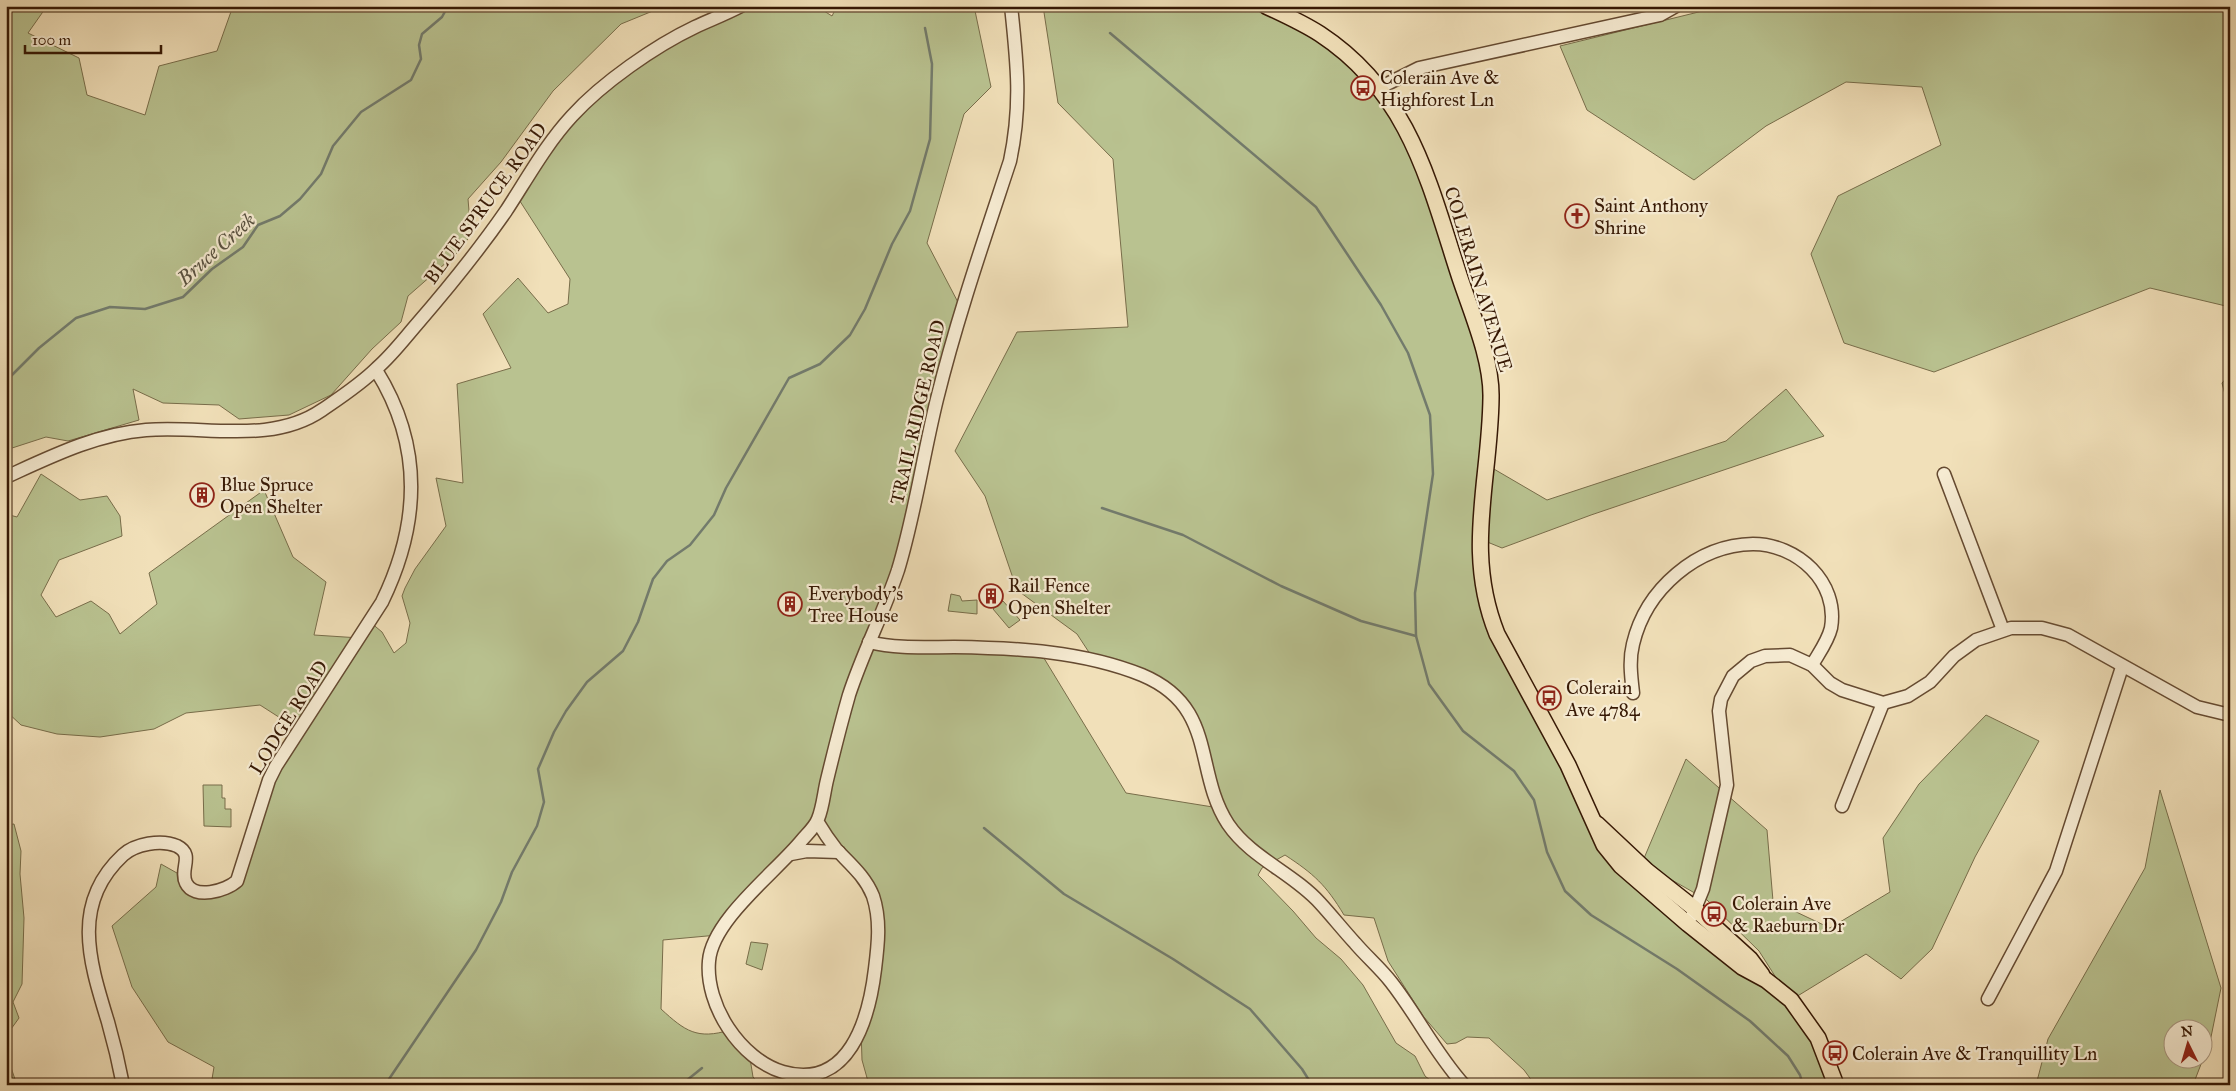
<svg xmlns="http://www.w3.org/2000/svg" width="2236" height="1091" font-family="'IM FELL Great Primer',serif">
<rect width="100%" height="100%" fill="#f1e0b9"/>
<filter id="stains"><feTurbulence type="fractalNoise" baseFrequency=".004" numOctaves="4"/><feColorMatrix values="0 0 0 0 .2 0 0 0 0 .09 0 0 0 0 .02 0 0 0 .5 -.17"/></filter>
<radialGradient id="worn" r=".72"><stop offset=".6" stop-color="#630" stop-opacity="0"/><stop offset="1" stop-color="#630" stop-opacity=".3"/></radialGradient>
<g fill="#b9c290" stroke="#786d4a">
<polygon points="6,6 47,6 28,33 79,58 87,95 145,115 159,66 217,51 233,6 665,6 621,24 553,91 501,162 468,199 471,235 456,254 408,296 401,322 372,349 331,395 289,415 239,419 219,405 163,403 133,389 139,420 68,441 46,437 9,449 6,459"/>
<path d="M741,6H816L832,16L837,6H974L991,87L964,114L927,243L961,308L913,507L869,642L1039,650L1126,793L1219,808L1202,741L1170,693L1094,660L1077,634L1017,590L985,496L955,451L1017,332L1128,327L1113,159L1058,103L1043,6H1266L1321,35L1398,117L1486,363L1487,465L1547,500L1726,441L1786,389L1824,436L1591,515L1502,548L1480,539L1483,591L1604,845L1789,998L1759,951L1707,900L1642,863L1686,759L1767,830L1773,901L1830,928L1890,892L1883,838L1919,784L1986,715L2039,741L1975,857L1932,949L1901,979L1866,954L1791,1000L1836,1085H1535L1524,1070L1489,1038L1467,1037L1456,1043L1447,1044L1423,1016L1388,961L1374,918L1344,915C1326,885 1314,874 1285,855L1262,868L1258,875L1293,911L1316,938L1341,959L1363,985L1396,1043L1415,1056L1425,1076L1436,1085H869L862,1060L861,1029L872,997L874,899L817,821L718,935L663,940L661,1009C685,1031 697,1040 730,1030L749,1052L753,1077L760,1085H211L214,1067L168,1042L132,987L112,926L156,887L161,864L184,877L192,889L230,888L269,780L299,730L260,705L186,713L154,729L100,737L57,734L21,725L6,711V514L17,517L41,474L80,500L107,496L120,516L122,536L59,560L41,595L56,617L91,601L109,614L120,634L157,604L149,573L264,490L293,557L326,582L314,635L360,638L370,622L382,632L394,653L406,643L410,623L402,596L405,588L415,569L446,526L436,478L463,483L457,384L511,368L483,314L518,278L548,313L568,304L570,279L516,195L571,117L640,60Z"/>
<polygon points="1723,6 2230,6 2230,307 2150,288 1934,372 1844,343 1811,254 1838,196 1941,145 1922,87 1846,82 1766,126 1694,180 1587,110 1560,46"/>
<polygon points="2230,374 2230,414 2222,383"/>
<polygon points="951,594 960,596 962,601 977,600 977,614 948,611"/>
<polygon points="1003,601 1020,620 1009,628 993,609"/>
<polygon points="203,785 222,785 222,798 225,798 225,809 231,809 231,827 204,826"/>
<polygon points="2160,790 2221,988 2211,1037 2204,1057 2204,1028 2174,1028 2174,1058 2203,1059 2193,1085 2036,1085 2048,1039 2145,868"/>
<polygon points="14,824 21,851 20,874 24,918 22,984 13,1002 19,1018 6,1036 6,825"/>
<polygon points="751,942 768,944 762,970 746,964"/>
<polygon points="6,1053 17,1085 6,1085"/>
</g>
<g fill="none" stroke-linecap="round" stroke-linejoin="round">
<g stroke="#737b6c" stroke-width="2.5">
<polyline points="1110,33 1316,207 1381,305 1408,353 1430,415 1433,474 1415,593 1416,636 1429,684 1463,731 1514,771 1534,800 1547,852 1565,891 1591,915 1677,969 1750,1021 1788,1056 1800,1075 1803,1085"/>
<polyline points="6,381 39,348 76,318 110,307 145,309 183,297 212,269 243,247 258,225 280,216 300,199 321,174 333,146 361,112 411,80 421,59 419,45 422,34 442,17 448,6"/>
<polyline points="1102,508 1183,535 1281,586 1361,621 1416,636"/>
<polyline points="984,828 1064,894 1173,959 1250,1009 1302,1069 1312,1085"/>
<polyline points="385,1085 476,950 501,902 512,872 537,826 544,802 538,769 554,732 566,711 587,682 623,651 638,622 653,579 667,561 690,545 714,515 726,488 789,378 820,364 850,335 865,309 892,244 910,211 930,139 932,64 925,28"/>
<polyline points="681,1085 702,1068"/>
</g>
<g stroke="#654a31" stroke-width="15">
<g id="minor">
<polyline points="1379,88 1419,68 1660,15 1676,6"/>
<polyline points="1944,474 2003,630"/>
<path d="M6,477C50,457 96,434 146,430C204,425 271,445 322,410C341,397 361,384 377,368C392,355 404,339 417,324C449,287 479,250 506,211C527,179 546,144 572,116C602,83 655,46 695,27C710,20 726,14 741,6"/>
<path d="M869,642C897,649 925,647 954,647C1017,648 1082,651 1142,675C1218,707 1193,770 1228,824C1251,858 1293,873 1320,903C1332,916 1343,930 1355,943C1366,956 1380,968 1391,982C1417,1015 1435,1053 1464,1085"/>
<path d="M1633,693C1631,676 1629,660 1633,644C1646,589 1697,545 1753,544C1797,544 1839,582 1831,628C1828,641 1819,653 1812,665"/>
<polyline points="1842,806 1883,703"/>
<path d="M817,821C823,831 829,840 836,849C850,864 865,876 873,896C881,920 878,945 875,969C869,1019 849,1091 783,1072C740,1059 705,1005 709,961C712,920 776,872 802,840C807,834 815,827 818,819C823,807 824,792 827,780C834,751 841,723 849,695C863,652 884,612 898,570C915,514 923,456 937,399C957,318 984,240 1010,161C1022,105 1017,62 1011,6"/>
<polyline points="791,854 807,851 839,852"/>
<polyline points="1692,916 1703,889 1727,785 1719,711 1721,699 1733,676 1751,661 1765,656 1790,655 1812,665 1830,683 1842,690 1883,703 1908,696 1930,682 1954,656 1976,640 2011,628 2042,628 2068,635 2197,707 2230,715"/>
<polyline points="1988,999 2056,871 2122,667"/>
<path d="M123,1085C119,1064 114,1043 108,1022C90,963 70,904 123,855C135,844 161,839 177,846C195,855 179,869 186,883C194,900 226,891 237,881L269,780L276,766L382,602C420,524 423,445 376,370"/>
</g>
</g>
<g stroke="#361804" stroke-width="18">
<g id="major">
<path d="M1266,6C1285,15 1303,23 1320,34C1410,93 1429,183 1460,278C1472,314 1492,360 1491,398C1490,482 1464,552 1497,634L1568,765L1604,845L1621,866L1688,924L1742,967L1766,980L1791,1000L1818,1038L1836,1085"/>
<polyline points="1597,824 1647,871 1695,909 1750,959 1762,975"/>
</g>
</g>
<use href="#minor" stroke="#f6ebd2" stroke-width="12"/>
<use href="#major" stroke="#f1e0b9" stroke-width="15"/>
</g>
<defs>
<g id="bus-ring" transform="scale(1.25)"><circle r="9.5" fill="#f6ebd2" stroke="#8f2418" stroke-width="1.5"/><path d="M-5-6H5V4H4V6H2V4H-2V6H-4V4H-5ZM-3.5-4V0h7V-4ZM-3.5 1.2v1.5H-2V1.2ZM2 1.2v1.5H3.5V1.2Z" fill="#8f2418"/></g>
<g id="church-ring" transform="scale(1.25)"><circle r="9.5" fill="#f6ebd2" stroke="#8f2418" stroke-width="1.5"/><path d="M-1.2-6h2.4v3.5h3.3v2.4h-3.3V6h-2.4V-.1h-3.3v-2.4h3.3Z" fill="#8f2418"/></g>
<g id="building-ring" transform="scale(1.25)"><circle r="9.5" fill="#f6ebd2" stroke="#8f2418" stroke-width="1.5"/><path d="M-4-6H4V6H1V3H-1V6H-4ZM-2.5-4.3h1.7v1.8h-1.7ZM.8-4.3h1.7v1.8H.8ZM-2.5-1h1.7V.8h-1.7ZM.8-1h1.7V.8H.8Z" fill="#8f2418"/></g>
</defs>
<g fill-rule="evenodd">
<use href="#bus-ring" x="1363" y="88"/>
<use href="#church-ring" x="1577" y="216"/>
<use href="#building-ring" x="202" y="495"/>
<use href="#building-ring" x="991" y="596"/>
<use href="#building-ring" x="790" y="604"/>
<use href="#bus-ring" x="1549" y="698"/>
<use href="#bus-ring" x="1714" y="914"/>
<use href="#bus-ring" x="1835" y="1053"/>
</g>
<g text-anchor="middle" stroke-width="4.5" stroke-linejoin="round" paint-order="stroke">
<g font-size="19" fill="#361804" stroke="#f6ebd2" text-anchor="start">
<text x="1380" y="84">Colerain Ave &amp;<tspan x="1380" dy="22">Highforest Ln</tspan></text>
<text x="1594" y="212">Saint Anthony<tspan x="1594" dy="22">Shrine</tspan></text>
<text x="220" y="491">Blue Spruce<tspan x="220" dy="22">Open Shelter</tspan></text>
<text x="1008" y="592">Rail Fence<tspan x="1008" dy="22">Open Shelter</tspan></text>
<text x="808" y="600">Everybody's<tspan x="808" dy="22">Tree House</tspan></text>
<text x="1566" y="694">Colerain<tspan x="1566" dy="22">Ave 4784</tspan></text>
<text x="1732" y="910">Colerain Ave<tspan x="1732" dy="22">&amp; Raeburn Dr</tspan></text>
<text x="1852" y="1060">Colerain Ave &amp; Tranquillity Ln</text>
</g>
<g font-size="19" fill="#361804" stroke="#f6ebd2">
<text transform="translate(485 203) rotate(-54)" y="7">BLUE SPRUCE ROAD</text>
<text transform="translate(1479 279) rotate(73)" y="7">COLERAIN AVENUE</text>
<text transform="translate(917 412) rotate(-77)" y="7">TRAIL RIDGE ROAD</text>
<text transform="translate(288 717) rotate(-58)" y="7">LODGE ROAD</text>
</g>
<g font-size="20" font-style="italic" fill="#595241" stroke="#f6ebd2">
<text transform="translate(216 249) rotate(-42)" y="7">Bruce Creek</text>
</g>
</g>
<rect width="2236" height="1091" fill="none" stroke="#f1e0b9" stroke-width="25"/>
<rect x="8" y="8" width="2221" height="1076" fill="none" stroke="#361804" stroke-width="2.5"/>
<rect x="12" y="12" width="2211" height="1066" fill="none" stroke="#361804"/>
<g transform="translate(2188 1044) rotate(355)"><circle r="24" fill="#f6ebd2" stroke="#a99780"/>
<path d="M0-4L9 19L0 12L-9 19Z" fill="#8f2418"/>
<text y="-8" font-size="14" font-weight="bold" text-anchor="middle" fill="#361804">N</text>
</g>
<path d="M25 45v8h136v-8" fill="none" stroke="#361804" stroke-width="2.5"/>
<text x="32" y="45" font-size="15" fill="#361804" stroke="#f6ebd2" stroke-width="4" paint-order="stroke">100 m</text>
<rect width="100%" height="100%" filter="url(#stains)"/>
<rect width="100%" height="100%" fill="url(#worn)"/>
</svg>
